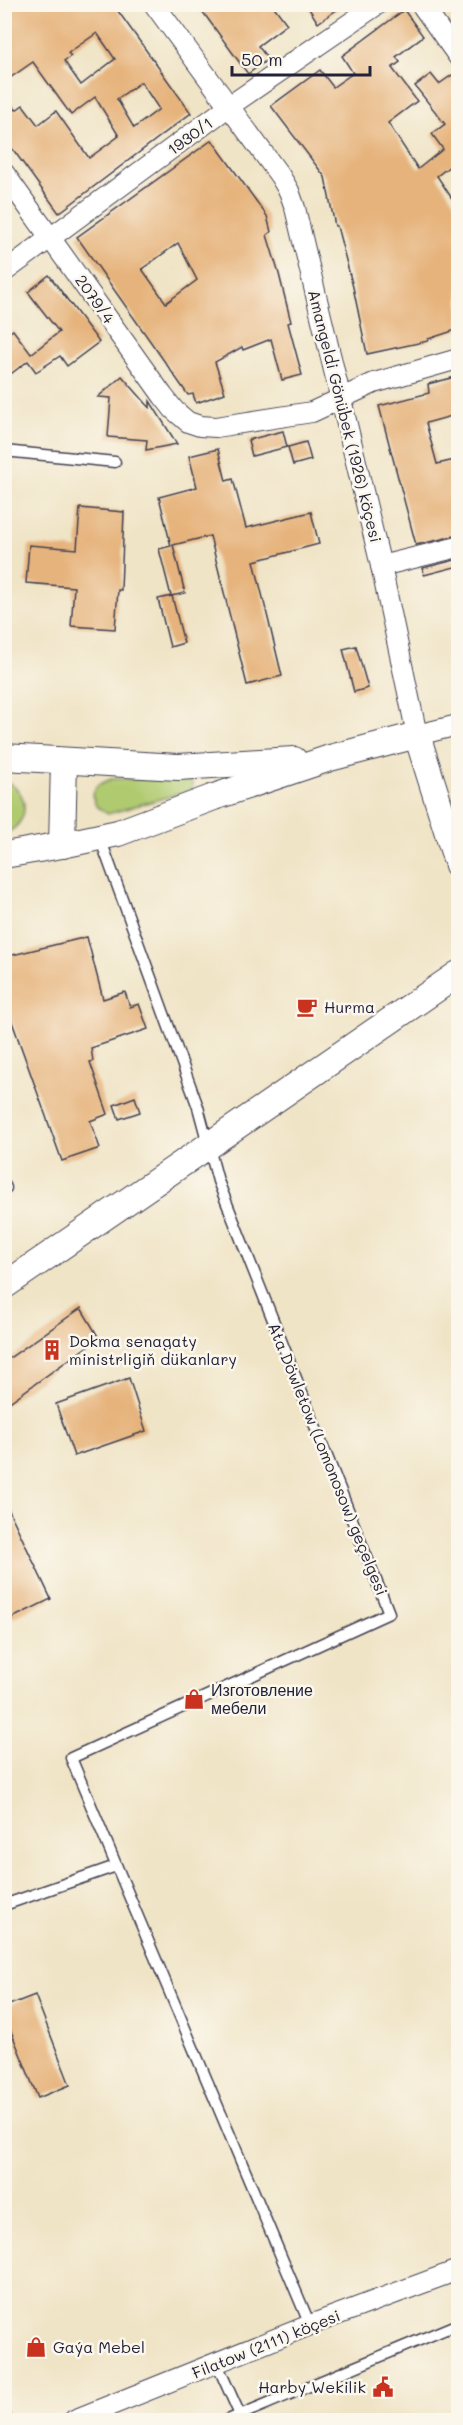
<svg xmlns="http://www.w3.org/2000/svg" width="463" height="2425" font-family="Mali,sans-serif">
<rect width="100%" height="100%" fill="#fbf7ec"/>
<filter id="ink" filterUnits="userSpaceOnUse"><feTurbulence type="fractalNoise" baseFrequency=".0167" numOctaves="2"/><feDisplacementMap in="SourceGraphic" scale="12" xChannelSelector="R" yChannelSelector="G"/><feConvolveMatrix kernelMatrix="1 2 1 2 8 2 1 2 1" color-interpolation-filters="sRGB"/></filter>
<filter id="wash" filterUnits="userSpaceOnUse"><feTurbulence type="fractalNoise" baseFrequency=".008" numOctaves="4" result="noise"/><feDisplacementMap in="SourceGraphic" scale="24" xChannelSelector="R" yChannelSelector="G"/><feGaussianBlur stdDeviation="1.35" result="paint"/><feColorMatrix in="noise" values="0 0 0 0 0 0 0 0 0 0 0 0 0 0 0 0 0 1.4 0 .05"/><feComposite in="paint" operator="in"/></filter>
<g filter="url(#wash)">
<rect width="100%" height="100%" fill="#f0e4c6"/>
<g fill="#b0ca70" stroke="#697656" stroke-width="1.5">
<polygon points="111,779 188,779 193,783 193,786 188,791 108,814 96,806 92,795 97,785"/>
<path d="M5,782C31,790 30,825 5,833Z"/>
</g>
<g id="blocks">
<g fill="#e6b37b" fill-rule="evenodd">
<path d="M4,4H113L191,113L59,213L4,137V94L16,110L23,105L38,125L56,111L89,158L119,136L95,97L71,115L33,62L4,82ZM97,33L115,59L81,85L64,61L71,56L68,53ZM141,82L159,109L134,128L117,99Z"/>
<polygon points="197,4 272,4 287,24 258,46 268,59 248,74"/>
<polygon points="306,4 345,4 318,23"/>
<polygon points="404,10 423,36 396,57 400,62 392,68 417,101 388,123 418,169 443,149 432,134 445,124 415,86 431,74 439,84 452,75 459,84 459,169 454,163 437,176 459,209 459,329 428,339 428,341 367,354 353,287 337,226 335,226 325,177 271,106 320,70 333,87 353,73 342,56"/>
<path d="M212,140L267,216L271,232L267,235L279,274L291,322L288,323L302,375L282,380L271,339L243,350L242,347L215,362L225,393L196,403L193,394L188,395L77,237ZM178,243L197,280L166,303L142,269Z"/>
<polygon points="49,275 99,342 67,366 60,356 36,372 28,361 4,379 4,336 13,330 31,354 59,332 28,292"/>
<polygon points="122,376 150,408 150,401 177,444 146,450 147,440 108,437 111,398 98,397"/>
<polygon points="459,376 459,414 426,423 437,464 459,459 459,535 416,545 379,406 429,393 428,384"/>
<polygon points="283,431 287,447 252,456 248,440"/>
<polygon points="306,442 311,460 293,465 288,447"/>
<polygon points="218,449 226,481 233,479 246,528 311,512 319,544 254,561 282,676 247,685 210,536 173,545 185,593 171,596 159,549 171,546 159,497 197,487 189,456"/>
<polygon points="80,508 124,512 121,590 118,590 115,629 71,626 74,587 26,583 29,545 77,549"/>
<polygon points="459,559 459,566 424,575 423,568"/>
<polygon points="172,596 184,643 170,647 158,599"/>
<polygon points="356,646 368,688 354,692 343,649"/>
<polygon points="87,937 103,999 125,992 130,1007 139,1004 148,1029 91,1048 93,1061 90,1062 108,1114 90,1121 100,1148 62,1161 11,1019 4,1021 4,957"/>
<polygon points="135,1097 140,1112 119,1119 114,1105"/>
<polygon points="81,1308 99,1338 4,1406 4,1362"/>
<polygon points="129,1378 146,1431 74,1456 56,1404"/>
<polygon points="4,1500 51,1599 4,1622"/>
<polygon points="35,1995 70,2085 38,2098 4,2014 4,2007"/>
</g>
</g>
</g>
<g filter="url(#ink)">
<use href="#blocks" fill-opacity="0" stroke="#413f50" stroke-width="1.5"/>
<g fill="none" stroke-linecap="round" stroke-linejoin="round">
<g stroke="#413f50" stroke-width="13">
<g id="service">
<polyline points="4,451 115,462"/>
<polyline points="100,838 198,1107 218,1181 389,1613 71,1758 310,2325"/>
<polyline points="4,1184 6,1188"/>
<polyline points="4,1905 116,1866"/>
<polyline points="217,2364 240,2415"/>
<polyline points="4,2413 7,2420"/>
<polyline points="228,2420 458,2324"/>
</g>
</g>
<g stroke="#413f50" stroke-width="22">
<g id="minor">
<polyline points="154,4 280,176 289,191 295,208 381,566 417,735 458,725"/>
<polyline points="421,4 458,56"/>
<polyline points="4,173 163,396 174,410 188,422 200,426 216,427 312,412 374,383 458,359"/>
<polyline points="4,272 228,107 378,4"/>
<polyline points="381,566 458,547"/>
<polyline points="74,2420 310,2325 458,2270"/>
</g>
</g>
<g stroke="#413f50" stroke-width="28">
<g id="tertiary">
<polyline points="4,757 178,767 294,760"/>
<polyline points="62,845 64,761"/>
<polyline points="4,855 62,845 118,833 214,797 330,758 417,735 458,865"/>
<polyline points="4,1286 458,974"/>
</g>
</g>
<use href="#service" stroke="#fff" stroke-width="10"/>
<use href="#minor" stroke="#fff" stroke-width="20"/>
<use href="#tertiary" stroke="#fff" stroke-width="26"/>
</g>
</g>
<defs>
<g id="cafe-bare" transform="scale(1.62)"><path d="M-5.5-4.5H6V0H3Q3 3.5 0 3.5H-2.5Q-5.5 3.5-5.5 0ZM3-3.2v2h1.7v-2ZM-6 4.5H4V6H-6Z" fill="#c8321e" stroke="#fbf7ec" stroke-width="2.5" paint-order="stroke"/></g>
<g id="building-bare" transform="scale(1.62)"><path d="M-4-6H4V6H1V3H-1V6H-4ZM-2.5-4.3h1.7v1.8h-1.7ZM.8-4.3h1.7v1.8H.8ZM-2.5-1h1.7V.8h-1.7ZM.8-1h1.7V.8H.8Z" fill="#c8321e" stroke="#fbf7ec" stroke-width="2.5" paint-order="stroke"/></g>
<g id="shop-bare" transform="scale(1.62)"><path d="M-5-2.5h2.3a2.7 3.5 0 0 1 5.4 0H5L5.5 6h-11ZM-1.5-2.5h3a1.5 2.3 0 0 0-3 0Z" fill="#c8321e" stroke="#fbf7ec" stroke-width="2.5" paint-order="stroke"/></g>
<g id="civic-bare" transform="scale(1.62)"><path d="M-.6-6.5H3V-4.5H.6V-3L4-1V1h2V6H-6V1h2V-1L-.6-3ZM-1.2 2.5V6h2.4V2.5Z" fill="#c8321e" stroke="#fbf7ec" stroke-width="2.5" paint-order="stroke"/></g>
</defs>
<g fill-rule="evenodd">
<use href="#cafe-bare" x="307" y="1007"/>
<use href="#building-bare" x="52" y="1350"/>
<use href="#shop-bare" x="194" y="1699"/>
<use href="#shop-bare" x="36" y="2347"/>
<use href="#civic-bare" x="383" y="2387"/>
</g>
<g text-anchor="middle" stroke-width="5" stroke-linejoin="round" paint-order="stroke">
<g font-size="16" fill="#22223b" stroke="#fbf7ec">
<text transform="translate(190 136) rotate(-36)" y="6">1930/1</text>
<text transform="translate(95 299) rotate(55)" y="6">2079/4</text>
<text transform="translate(345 416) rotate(76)" y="6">Amangeldi Gönübek (1926) köçesi</text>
<text transform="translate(328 1459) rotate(68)" y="6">Ata Döwletow (Lomonosow) geçelgesi</text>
<text transform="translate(266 2344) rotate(-22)" y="6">Filatow (2111) köçesi</text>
</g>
<g font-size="16" fill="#22223b" stroke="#fbf7ec" text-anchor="start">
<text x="324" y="1013">Hurma</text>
<text x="69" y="1347">Dokma senagaty<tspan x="69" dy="18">ministrligiň dükanlary</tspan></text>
<text x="211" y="1696">Изготовление<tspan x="211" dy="18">мебели</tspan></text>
<text x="53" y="2353">Gaýa Mebel</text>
<text x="366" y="2393" text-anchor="end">Harby Wekilik</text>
</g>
</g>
<rect width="463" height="2425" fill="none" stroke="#fbf7ec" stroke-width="24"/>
<path d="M232 66v9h138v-9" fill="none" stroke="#22223b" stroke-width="3"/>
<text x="241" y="66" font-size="18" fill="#22223b" stroke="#fbf7ec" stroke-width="4.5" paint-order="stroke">50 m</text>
</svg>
